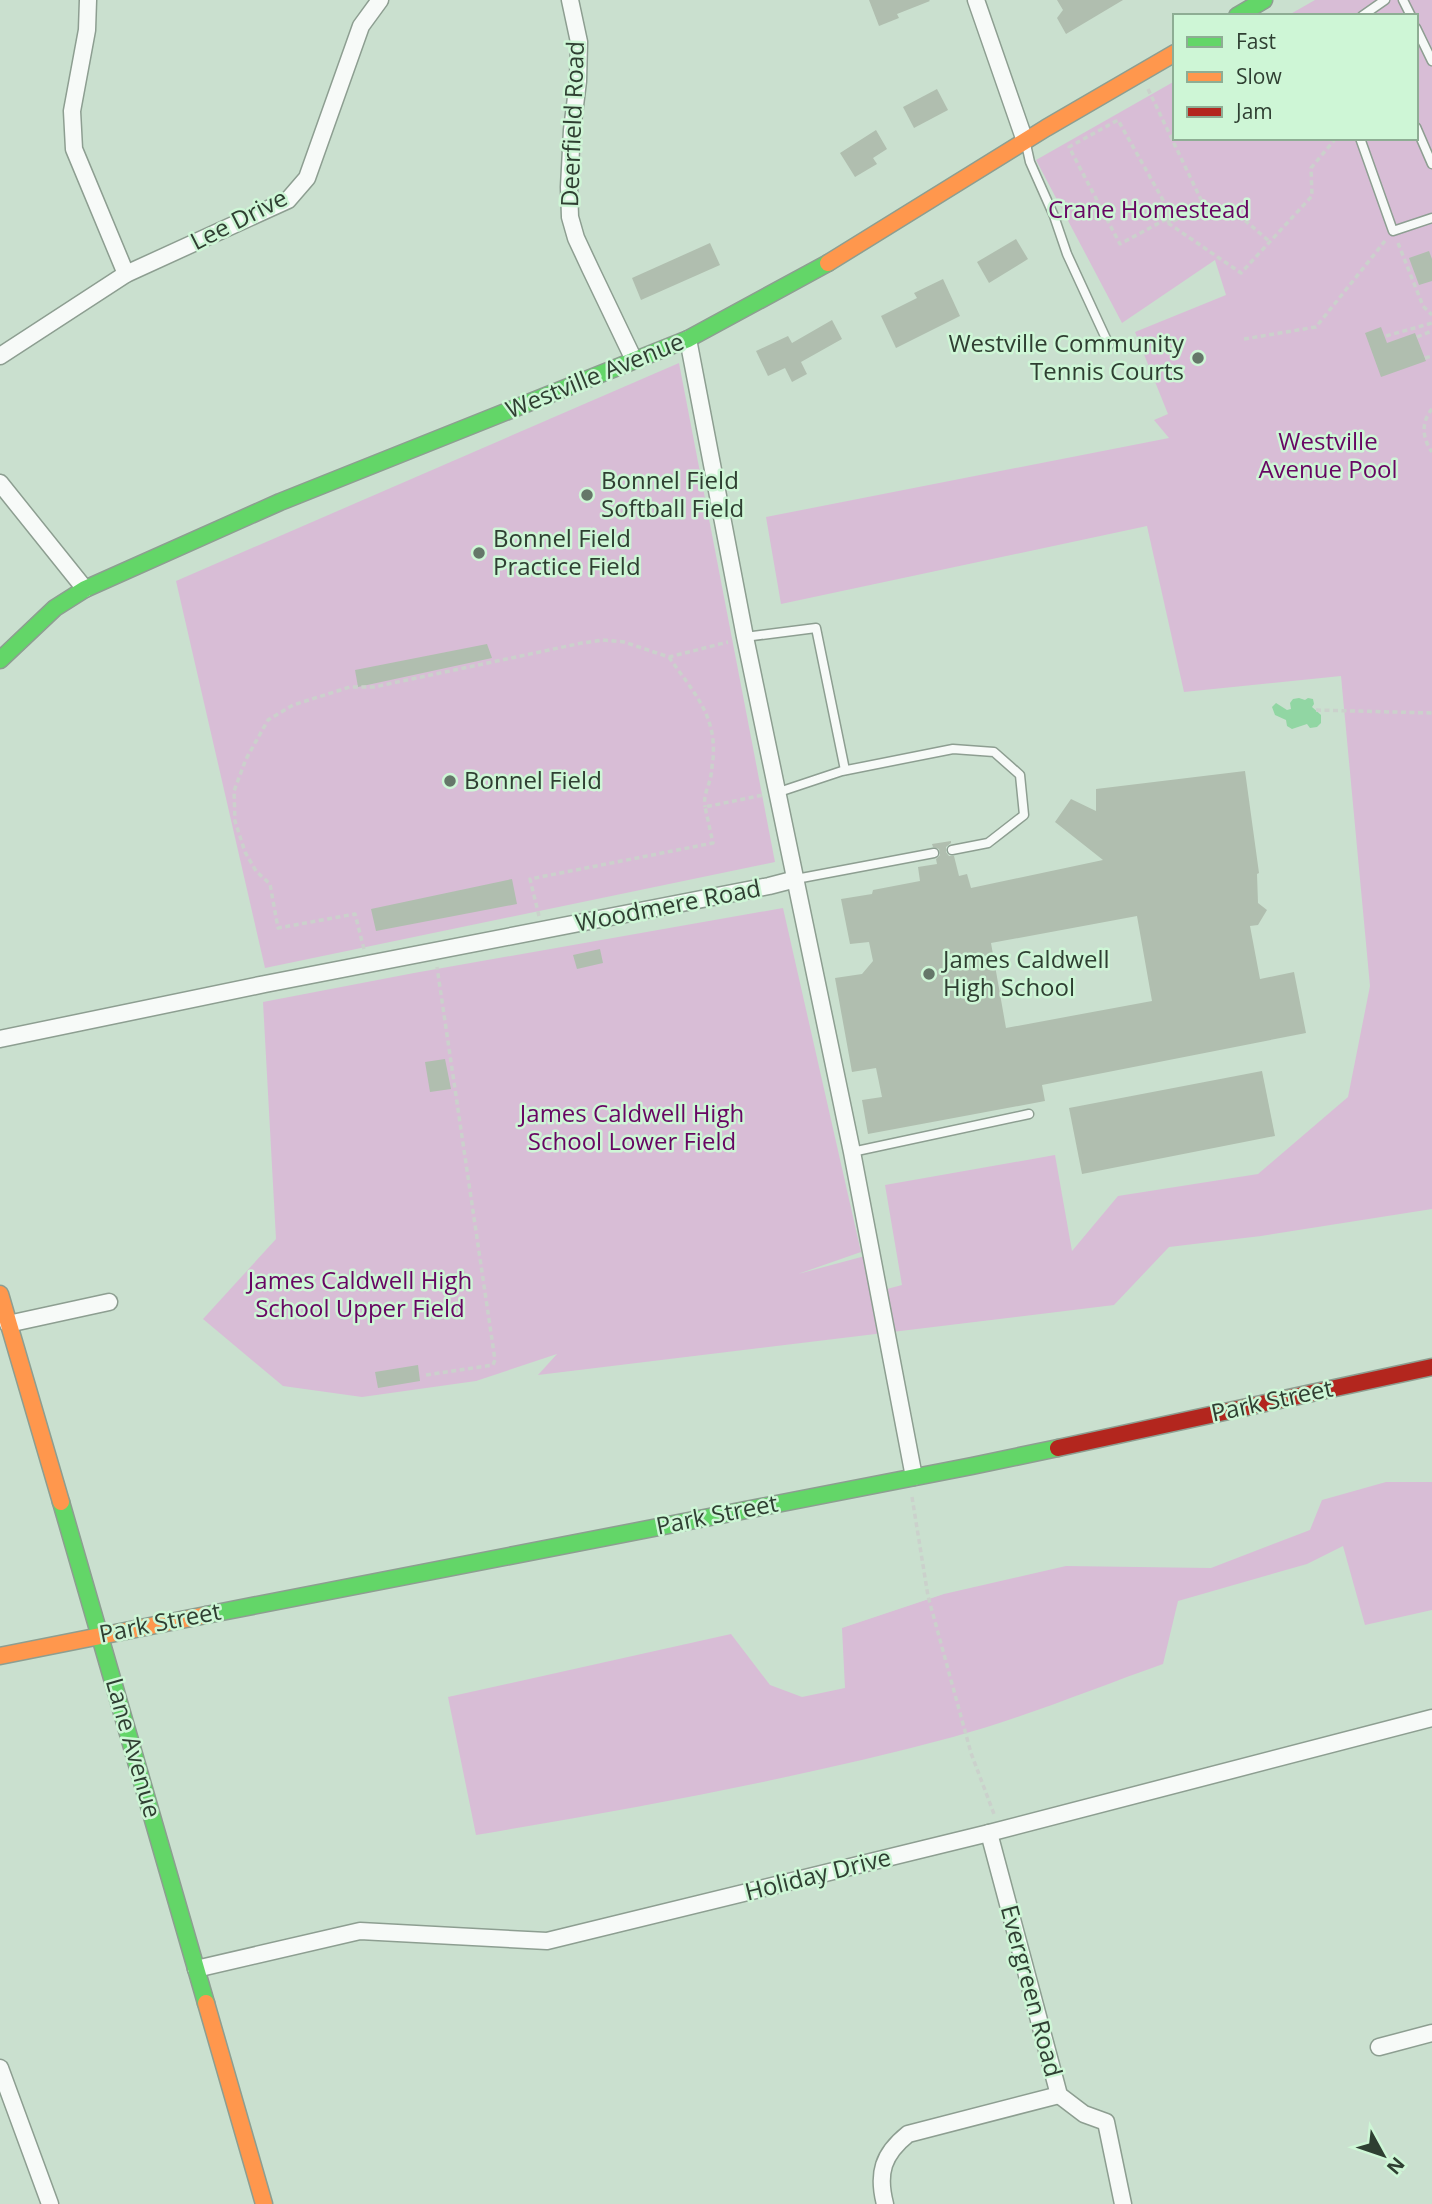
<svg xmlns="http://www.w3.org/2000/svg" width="1432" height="2204" font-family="'Open Sans',sans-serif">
<rect width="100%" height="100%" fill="#cae0cf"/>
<g fill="#d8bdd6">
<polygon points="1315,0 1432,0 1432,1209 1261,1236 1169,1247 1114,1305 538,1375 557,1354 476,1381 362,1397 283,1386 203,1319 276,1239 263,1002 414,973 783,908 861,1252 798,1274 865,1256 872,1293 902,1285 885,1185 1055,1155 1072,1251 1118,1196 1258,1174 1348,1097 1370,986 1341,676 1184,692 1147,526 781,604 766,517 1169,438 1154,420 1168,414 1135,332 1226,295 1215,260 1122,323 1036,160 1175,81 1175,138 1416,138 1416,16 1287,16"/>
<polygon points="679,363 775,862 265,968 176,581"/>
<path d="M1386,1482H1432V1610L1365,1625L1343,1546L1307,1564L1178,1601L1163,1664C1095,1688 1023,1718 953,1737C796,1779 636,1808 476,1835L448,1697L731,1634L770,1685L802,1697L845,1688L842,1628L944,1594L1066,1566L1211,1568L1310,1530L1322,1500Z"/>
</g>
<polygon fill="#91d6a3" points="1299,698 1305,700 1308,698 1313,699 1314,704 1312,707 1321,715 1321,723 1317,727 1310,728 1307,724 1292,729 1287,726 1286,720 1275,715 1272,707 1276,703 1287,710 1291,709 1290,703 1293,699"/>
<g fill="#b0beaf" fill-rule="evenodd">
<polygon points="869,0 929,0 930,1 897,14 899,18 879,26"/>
<polygon points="1057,0 1123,0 1066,34 1057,18 1063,10"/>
<polygon points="937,89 948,110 914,128 903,107"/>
<polygon points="876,130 887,149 873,158 877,164 855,177 840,153"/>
<polygon points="1016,239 1028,259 989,283 977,262"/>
<polygon points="710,243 720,265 641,300 632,278"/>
<polygon points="1429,251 1432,259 1432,281 1419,285 1409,258"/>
<polygon points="943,279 960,316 896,348 881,316 917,298 914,293"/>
<polygon points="832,320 842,339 801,362 807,374 792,382 785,368 768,376 756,351 788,336 792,343"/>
<polygon points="1381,327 1387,343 1415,333 1426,361 1381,377 1365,333"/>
<polygon points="487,644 492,658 358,687 355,670"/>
<path d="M1245,771L1259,873L1257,874L1258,903L1267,910L1258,925L1250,926L1260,979L1294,972L1306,1033L1042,1085L1045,1101L868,1134L862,1100L882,1097L876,1068L852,1072L835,978L862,974L873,961L869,942L850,944L841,899L872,894L873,890L920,881L918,867L937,864L936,859L940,855L939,849L933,847L932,844L951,841V843L946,847V852L949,856H954L959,876L967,874L971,888L1103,860L1055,822L1071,799L1096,811V789ZM1137,916L1152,1001L1006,1028L991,943Z"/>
<polygon points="512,879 517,904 376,931 371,909"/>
<polygon points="600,949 603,963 577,969 573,955"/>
<polygon points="445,1059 451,1089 430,1092 425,1062"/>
<polygon points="1262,1071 1275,1136 1082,1174 1069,1108"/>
<polygon points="418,1365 420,1381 378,1388 375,1372"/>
</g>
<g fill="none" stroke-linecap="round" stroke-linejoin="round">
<g stroke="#8d9e91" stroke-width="11">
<g id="lane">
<polyline points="1403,0 1411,16"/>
<polyline points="1362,16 1385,0"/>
<polyline points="1416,28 1432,61"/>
<polyline points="1416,127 1432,164"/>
<polyline points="1360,138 1393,231 1432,218"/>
<polyline points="1026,144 1030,162 1054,216 1067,254 1109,345"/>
<polyline points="745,637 816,628 845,770"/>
<polyline points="779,792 842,771 953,749 994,752 1020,775 1024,815 988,843 952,850"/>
<polyline points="796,879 934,853"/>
<polyline points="852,1152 1029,1114"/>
</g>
</g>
<g stroke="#8d9e91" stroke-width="19">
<g id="street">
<polyline points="88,0 87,30 72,111 74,149 126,274"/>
<polyline points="570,0 579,42 578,81 572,130 569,187 570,217 576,238 590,268 634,360"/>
<polyline points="976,0 1025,141"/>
<polyline points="688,339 745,637 852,1152 914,1477"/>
<polyline points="0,356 126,274 288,200 307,178 361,26 380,0"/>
<polyline points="0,483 85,589"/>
<polyline points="0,1039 265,984 769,886 796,879"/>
<polyline points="8,1324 109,1302"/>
<polyline points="989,1833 1059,2095 1084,2114 1106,2122 1123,2204"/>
<polyline points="196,1969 360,1931 547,1941 989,1833 1432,1718"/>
<polyline points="1379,2047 1432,2033"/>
<polyline points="0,2068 50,2204"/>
<path d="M885,2204C877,2173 883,2154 908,2134L1059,2095"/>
</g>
</g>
<g stroke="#8d9e91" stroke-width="19">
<g id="fast">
<polyline points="1237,16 1264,0"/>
<polyline points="0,660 55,608 85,589 280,502 688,339 828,263"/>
<polyline points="61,1502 206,2003"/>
<polyline points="206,1615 972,1466 1058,1448"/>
</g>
</g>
<g stroke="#8d9e91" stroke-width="19">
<g id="slow">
<polyline points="828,263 1046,128 1175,53"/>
<polyline points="0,1294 61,1502"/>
<polyline points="0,1656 206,1615"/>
<polyline points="206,2003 264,2204"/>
</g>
</g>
<g stroke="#8d9e91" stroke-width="19">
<polyline id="jam" points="1058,1448 1432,1367"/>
</g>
<g stroke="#cbd1cc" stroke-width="3.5" stroke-dasharray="5 3.5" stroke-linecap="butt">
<polyline points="1148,89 1205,208 1170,222"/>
<polyline points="1205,208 1240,216 1270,242"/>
<polyline points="1168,223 1172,216 1118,120 1069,147 1120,244 1172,216"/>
<polyline points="1168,223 1241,273 1312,196 1311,168 1336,138"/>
<polyline points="1398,243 1423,306 1432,315"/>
<polyline points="1386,336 1432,323"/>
<polyline points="1417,337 1432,331"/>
<polyline points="1244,339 1316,327 1385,241"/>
<polyline points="1425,358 1432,356"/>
<path d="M1432,409C1421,422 1422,438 1432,452"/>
<path d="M669,657C692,691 717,714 713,759C712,764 712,770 711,775C709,787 703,794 705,807"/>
<polyline points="1316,710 1432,713"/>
<polyline points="539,916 530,879 713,843 705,807 763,795"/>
<polyline points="364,949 355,914 278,928 270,884 256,871 245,852 235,821 234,791 246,759 268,720 293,705 350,687 374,687 582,643 603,640 624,642 669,657 728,642"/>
<polyline points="426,1375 493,1365 495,1360 437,967"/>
<polyline points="912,1497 928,1596 971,1753 994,1814"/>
</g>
<use href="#lane" stroke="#f7faf8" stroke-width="8"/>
<use href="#street" stroke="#f7faf8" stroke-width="16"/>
<use href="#fast" stroke="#63d668" stroke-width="16"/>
<use href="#slow" stroke="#ff974d" stroke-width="16"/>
<use href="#jam" stroke="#b3261e" stroke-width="16"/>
</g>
<g fill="#657769" stroke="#cef6d6" stroke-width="2.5">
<circle cx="1198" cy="358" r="7"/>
<circle cx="587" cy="495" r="7"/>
<circle cx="479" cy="553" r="7"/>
<circle cx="450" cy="781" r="7"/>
<circle cx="929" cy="974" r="7"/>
</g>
<g text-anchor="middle" stroke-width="5" stroke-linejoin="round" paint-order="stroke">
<g font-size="24" fill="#2f3f32" stroke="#cef6d6">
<text transform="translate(573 124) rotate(-88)" y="8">Deerfield Road</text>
<text transform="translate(239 220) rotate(-27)" y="8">Lee Drive</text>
<text transform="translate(595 376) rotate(-22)" y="8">Westville Avenue</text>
<text transform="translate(668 906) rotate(-11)" y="8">Woodmere Road</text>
<text transform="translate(1272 1401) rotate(-12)" y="8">Park Street</text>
<text transform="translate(717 1515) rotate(-11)" y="8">Park Street</text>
<text transform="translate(160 1623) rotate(-11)" y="8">Park Street</text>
<text transform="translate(133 1748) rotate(74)" y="8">Lane Avenue</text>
<text transform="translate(818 1875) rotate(-14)" y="8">Holiday Drive</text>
<text transform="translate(1031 1991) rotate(75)" y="8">Evergreen Road</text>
</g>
<g font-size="24" fill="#680663" stroke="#cef6d6">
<text x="1149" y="218">Crane Homestead</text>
<text x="1328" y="450">Westville<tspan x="1328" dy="28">Avenue Pool</tspan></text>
<text x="632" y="1122">James Caldwell High<tspan x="632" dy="28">School Lower Field</tspan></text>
<text x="360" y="1289">James Caldwell High<tspan x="360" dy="28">School Upper Field</tspan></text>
</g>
<g font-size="24" fill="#2f3f32" stroke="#cef6d6" text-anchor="start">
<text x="1184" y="352" text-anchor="end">Westville Community<tspan x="1184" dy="28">Tennis Courts</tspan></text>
<text x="601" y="489">Bonnel Field<tspan x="601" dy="28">Softball Field</tspan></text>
<text x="493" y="547">Bonnel Field<tspan x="493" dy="28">Practice Field</tspan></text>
<text x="464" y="789">Bonnel Field</text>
<text x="943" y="968">James Caldwell<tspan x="943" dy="28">High School</tspan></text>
</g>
</g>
<rect x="1173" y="14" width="245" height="126" fill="#cef6d6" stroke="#8ead94" stroke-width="2"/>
<rect x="1187" y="37" width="35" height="10" fill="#63d668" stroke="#8ead94" stroke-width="2"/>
<text x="1236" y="49" font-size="21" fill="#2f3f32">Fast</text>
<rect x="1187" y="72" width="35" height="10" fill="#ff974d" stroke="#8ead94" stroke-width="2"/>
<text x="1236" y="84" font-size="21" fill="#2f3f32">Slow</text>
<rect x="1187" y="107" width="35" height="10" fill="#b3261e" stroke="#8ead94" stroke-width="2"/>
<text x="1236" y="119" font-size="21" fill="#2f3f32">Jam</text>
<g transform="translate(1383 2155) rotate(130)" stroke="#cef6d6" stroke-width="5" paint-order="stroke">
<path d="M0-5L12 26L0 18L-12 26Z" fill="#2f3f32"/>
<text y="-10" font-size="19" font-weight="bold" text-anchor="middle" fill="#2f3f32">N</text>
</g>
</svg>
